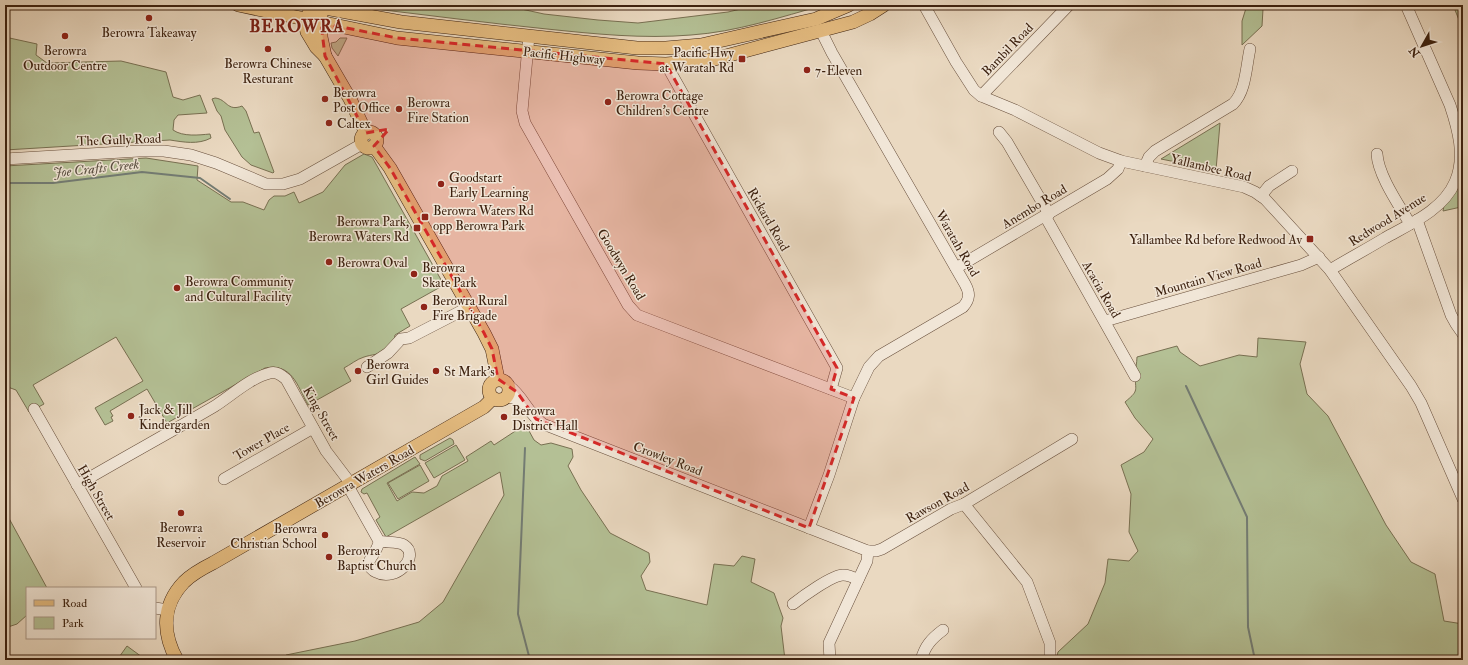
<svg xmlns="http://www.w3.org/2000/svg" width="1468" height="665" font-family="'IM FELL Double Pica',serif">
<rect width="100%" height="100%" fill="#ead9c1"/>
<filter id="stains"><feTurbulence type="fractalNoise" baseFrequency=".005" numOctaves="4"/><feColorMatrix values="0 0 0 0 .2 0 0 0 0 .09 0 0 0 0 .02 0 0 0 .5 -.17"/></filter>
<radialGradient id="worn" r=".72"><stop offset=".6" stop-color="#630" stop-opacity="0"/><stop offset="1" stop-color="#630" stop-opacity=".3"/></radialGradient>
<g fill="#b4c095" stroke="#787052">
<path d="M356,5H503L544,14L598,20L638,23L728,12L758,5H824C781,17 736,32 691,35C643,39 595,34 547,29C487,23 427,15 367,8Z"/>
<polygon points="1247,5 1267,5 1263,9 1262,26 1242,45 1242,21"/>
<polygon points="1453,5 1463,5 1463,30"/>
<path d="M5,37L37,44L36,55L47,63L121,61L166,72L173,97L183,100L200,95L207,113L178,115L174,120L173,130C183,137 199,135 210,134L211,138C198,145 183,142 170,140L5,150Z"/>
<polygon points="340,38 347,38 338,56 332,48 331,43 336,42"/>
<path d="M215,98C227,99 227,112 242,106L246,111L254,133L259,132L274,172L273,173L251,165L242,157L225,130L221,116L217,111L212,99Z"/>
<polygon points="1220,123 1216,170 1161,159"/>
<path d="M364,154L372,157L444,285L401,309L410,326L395,335C392,356 380,352 364,357C357,359 350,365 344,368L351,381L308,405C297,385 292,363 265,368L167,423L147,389L110,411L113,416L111,417L113,421L105,425L95,408L143,381L116,337L33,385L44,404L29,412L16,390L5,386V166L146,158L198,166L197,180L231,202H243L264,210L269,200L274,196H285L294,192L299,203L323,192L345,165Z"/>
<polygon points="1463,172 1463,210 1461,207 1443,211 1444,206"/>
<path d="M1258,338L1306,342L1300,364L1307,394L1328,416L1386,525L1411,562L1435,574L1444,621L1463,624V660H1056L1058,652L1088,624L1105,583L1108,559L1129,561L1138,551L1129,532L1131,494L1121,465L1144,452L1153,439L1135,418L1125,402C1138,391 1136,392 1135,377C1135,370 1137,363 1137,357L1177,346L1180,352L1200,366L1239,355L1257,357Z"/>
<polygon points="520,428 528,429 534,440 541,445 551,443 572,449 573,457 568,466 581,490 610,533 649,553 650,562 641,576 646,590 707,605 714,564 734,566 742,556 755,559 751,582 774,593 783,618 781,626 785,660 287,660 286,655 355,641 419,622 443,602 504,495 500,472 386,537 376,520 380,517 367,493 364,494 361,492 362,489 415,457 420,464 387,483 397,501 412,492 424,493 437,486 442,476 468,461 466,457 491,441 494,445"/>
<polygon points="450,438 453,440 454,444 425,461 420,459 420,455"/>
<polygon points="456,445 465,460 434,478 425,463"/>
<polygon points="420,465 429,481 398,499 388,483"/>
<polygon points="5,511 47,588 27,588 27,615 17,624 5,628"/>
<polygon points="127,646 142,657 140,660 117,660"/>
</g>
<g fill="none" stroke-linecap="round" stroke-linejoin="round">
<g stroke="#737c74" stroke-width="2">
<polyline points="5,183 53,183 142,172 200,178 230,199"/>
<polyline points="1186,386 1247,517 1248,627 1255,660"/>
<polyline points="525,448 518,614 530,660"/>
</g>
<g stroke="#684f3c" stroke-width="12">
<g id="minor">
<polyline points="924,5 956,62 974,90 981,96 1015,110 1099,153 1121,161 1244,187 1255,192 1265,199 1330,270 1411,386 1421,403 1463,499"/>
<polyline points="529,36 522,111 525,123 628,305 637,315 854,398"/>
<polyline points="666,64 837,368 831,389"/>
<polyline points="981,96 1069,5"/>
<polyline points="999,132 1007,142 1049,214"/>
<path d="M1377,154C1378,175 1399,205 1410,224"/>
<polyline points="5,159 139,151 164,151 191,155 216,163 266,184 283,184 300,179 362,144"/>
<path d="M1145,166L1149,157L1155,151L1233,104C1246,91 1246,67 1250,49"/>
<polyline points="1261,196 1269,186 1292,171"/>
<polyline points="1045,216 1135,376"/>
<polyline points="1417,220 1451,315 1456,324 1463,334"/>
<polyline points="956,268 1107,179 1118,169 1121,161"/>
<path d="M1330,270C1348,259 1367,249 1385,238C1410,224 1443,210 1455,182C1466,157 1458,129 1450,105L1406,5"/>
<polyline points="1105,321 1301,265 1319,257"/>
<polyline points="367,367 388,353 401,339 409,338 469,307"/>
<path d="M509,386C524,397 527,413 543,424L868,551H876L882,549L951,509L964,504L1072,439"/>
<polyline points="506,397 514,398 524,404"/>
<polyline points="34,409 136,588"/>
<polyline points="224,479 313,428"/>
<path d="M77,485C123,458 169,433 215,406C232,395 250,378 270,373C276,371 281,375 286,379L326,451L351,484"/>
<path d="M348,486L379,541C378,551 369,558 369,563C369,567 373,571 376,572C396,583 421,556 404,545C398,541 386,543 379,541"/>
<polyline points="964,504 1027,582 1050,643 1050,660"/>
<path d="M809,528L829,475L854,398L869,367L879,356L963,307C970,299 970,293 965,284L832,53L821,31"/>
<path d="M793,604C802,597 832,575 843,575C848,575 853,577 858,580"/>
<polyline points="155,608 168,610"/>
<polyline points="830,660 829,643 867,561 868,551"/>
<path d="M921,660C925,646 931,639 943,630"/>
</g>
</g>
<g stroke="#3c210f" stroke-width="14">
<g id="major">
<polyline points="238,5 397,38 638,63 666,64 711,60 853,22 870,14 884,5"/>
<polyline points="309,5 401,22 637,48 666,48 701,45 816,19 849,5"/>
<polyline points="309,13 306,28 307,32 316,47 325,56 350,99 366,133"/>
<polyline points="321,15 321,37 325,56"/>
<circle cx="369" cy="140" r="8"/>
<polyline points="374,146 390,168 484,333 492,349 498,379"/>
<circle cx="499" cy="390" r="10"/>
<path d="M177,660C162,633 162,605 184,582C192,574 203,568 213,563L484,407L493,398"/>
</g>
</g>
<use href="#minor" stroke="#f1e6d7" stroke-width="11"/>
<use href="#major" stroke="#e5bc80" stroke-width="13"/>
</g>
<path fill="#d62828" fill-opacity="0.2" stroke="#d62828" stroke-width="3" stroke-dasharray="8 5" stroke-linejoin="round" d="M321,23L397,38L666,64L837,368L831,389L854,398L809,528L536,419L517,392L498,379L492,349L484,333L390,168L374,146L389,129L366,133L325,56Z"/>
<g fill="#8f2418" stroke="#f1e6d7" stroke-width="1.5">
<circle cx="149" cy="18" r="4"/>
<circle cx="65" cy="36" r="4"/>
<circle cx="268" cy="49" r="4"/>
<rect x="738" y="55" width="8" height="8" rx="2"/>
<circle cx="807" cy="70" r="4"/>
<circle cx="325" cy="99" r="4"/>
<circle cx="608" cy="102" r="4"/>
<circle cx="399" cy="109" r="4"/>
<circle cx="329" cy="123" r="4"/>
<circle cx="441" cy="184" r="4"/>
<rect x="421" y="213" width="8" height="8" rx="2"/>
<rect x="413" y="224" width="8" height="8" rx="2"/>
<rect x="1306" y="235" width="8" height="8" rx="2"/>
<circle cx="329" cy="262" r="4"/>
<circle cx="414" cy="274" r="4"/>
<circle cx="177" cy="288" r="4"/>
<circle cx="424" cy="307" r="4"/>
<circle cx="358" cy="371" r="4"/>
<circle cx="436" cy="371" r="4"/>
<circle cx="131" cy="416" r="4"/>
<circle cx="504" cy="417" r="4"/>
<circle cx="181" cy="513" r="4"/>
<circle cx="325" cy="535" r="4"/>
<circle cx="329" cy="557" r="4"/>
</g>
<g text-anchor="middle" stroke-width="3" stroke-linejoin="round" paint-order="stroke">
<g font-size="13" fill="#3c210f" stroke="#f1e6d7" text-anchor="start">
<text x="149" y="37" text-anchor="middle">Berowra Takeaway</text>
<text x="65" y="55" text-anchor="middle">Berowra<tspan x="65" dy="15">Outdoor Centre</tspan></text>
<text x="734" y="57" text-anchor="end">Pacific Hwy<tspan x="734" dy="15">at Waratah Rd</tspan></text>
<text x="268" y="68" text-anchor="middle">Berowra Chinese<tspan x="268" dy="15">Resturant</tspan></text>
<text x="815" y="75">7-Eleven</text>
<text x="333" y="97">Berowra<tspan x="333" dy="15">Post Office</tspan></text>
<text x="616" y="100">Berowra Cottage<tspan x="616" dy="15">Children's Centre</tspan></text>
<text x="407" y="107">Berowra<tspan x="407" dy="15">Fire Station</tspan></text>
<text x="337" y="128">Caltex</text>
<text x="449" y="182">Goodstart<tspan x="449" dy="15">Early Learning</tspan></text>
<text x="433" y="215">Berowra Waters Rd<tspan x="433" dy="15">opp Berowra Park</tspan></text>
<text x="409" y="226" text-anchor="end">Berowra Park,<tspan x="409" dy="15">Berowra Waters Rd</tspan></text>
<text x="1302" y="244" text-anchor="end">Yallambee Rd before Redwood Av</text>
<text x="337" y="267">Berowra Oval</text>
<text x="422" y="272">Berowra<tspan x="422" dy="15">Skate Park</tspan></text>
<text x="185" y="286">Berowra Community<tspan x="185" dy="15">and Cultural Facility</tspan></text>
<text x="432" y="305">Berowra Rural<tspan x="432" dy="15">Fire Brigade</tspan></text>
<text x="366" y="369">Berowra<tspan x="366" dy="15">Girl Guides</tspan></text>
<text x="444" y="376">St Mark's</text>
<text x="139" y="414">Jack &amp; Jill<tspan x="139" dy="15">Kindergarden</tspan></text>
<text x="512" y="415">Berowra<tspan x="512" dy="15">District Hall</tspan></text>
<text x="181" y="532" text-anchor="middle">Berowra<tspan x="181" dy="15">Reservoir</tspan></text>
<text x="317" y="533" text-anchor="end">Berowra<tspan x="317" dy="15">Christian School</tspan></text>
<text x="337" y="555">Berowra<tspan x="337" dy="15">Baptist Church</tspan></text>
</g>
<g font-size="13" fill="#3c210f" stroke="#f1e6d7">
<text transform="translate(1007 49) rotate(-46)" y="5">Bambil Road</text>
<text transform="translate(564 55) rotate(6)" y="5">Pacific Highway</text>
<text transform="translate(119 139) rotate(-2)" y="5">The Gully Road</text>
<text transform="translate(1211 167) rotate(13)" y="5">Yallambee Road</text>
<text transform="translate(1034 206) rotate(-31)" y="5">Anembo Road</text>
<text transform="translate(769 219) rotate(60)" y="5">Rickard Road</text>
<text transform="translate(1387 219) rotate(-32)" y="5">Redwood Avenue</text>
<text transform="translate(958 243) rotate(60)" y="5">Waratah Road</text>
<text transform="translate(622 264) rotate(59)" y="5">Goodwyn Road</text>
<text transform="translate(1208 277) rotate(-16)" y="5">Mountain View Road</text>
<text transform="translate(1102 289) rotate(60)" y="5">Acacia Road</text>
<text transform="translate(322 413) rotate(60)" y="5">King Street</text>
<text transform="translate(261 441) rotate(-30)" y="5">Tower Place</text>
<text transform="translate(668 458) rotate(21)" y="5">Crowley Road</text>
<text transform="translate(364 476) rotate(-30)" y="5">Berowra Waters Road</text>
<text transform="translate(97 492) rotate(60)" y="5">High Street</text>
<text transform="translate(937 502) rotate(-29)" y="5">Rawson Road</text>
</g>
<g font-size="14" font-style="italic" fill="#584f41" stroke="#f1e6d7">
<text transform="translate(96 168) rotate(-6)" y="5">Joe Crafts Creek</text>
</g>
<g font-size="17" font-weight="bold" letter-spacing="1" fill="#7a1f14" stroke="#f1e6d7">
<text x="297" y="32">BEROWRA</text>
</g>
</g>
<rect width="1468" height="665" fill="none" stroke="#ead9c1" stroke-width="20"/>
<rect x="6" y="6" width="1456" height="653" fill="none" stroke="#3c210f" stroke-width="2"/>
<rect x="10" y="10" width="1448" height="645" fill="none" stroke="#3c210f"/>
<rect x="26" y="587" width="130" height="52" fill="#f1e6d7" stroke="#a99787"/>
<rect x="34" y="600" width="20" height="6" fill="#e5bc80" stroke="#a99787"/>
<text x="62" y="607" font-size="12" fill="#3c210f">Road</text>
<rect x="34" y="617" width="20" height="12" fill="#b4c095" stroke="#a99787"/>
<text x="62" y="627" font-size="12" fill="#3c210f">Park</text>
<g transform="translate(1422 46) rotate(231)" stroke="#f1e6d7" stroke-width="3" paint-order="stroke">
<path d="M0-3L7 15L0 10L-7 15Z" fill="#3c210f"/>
<text y="-6" font-size="11" font-weight="bold" text-anchor="middle" fill="#3c210f">N</text>
</g>
<rect width="100%" height="100%" filter="url(#stains)"/>
<rect width="100%" height="100%" fill="url(#worn)"/>
</svg>
